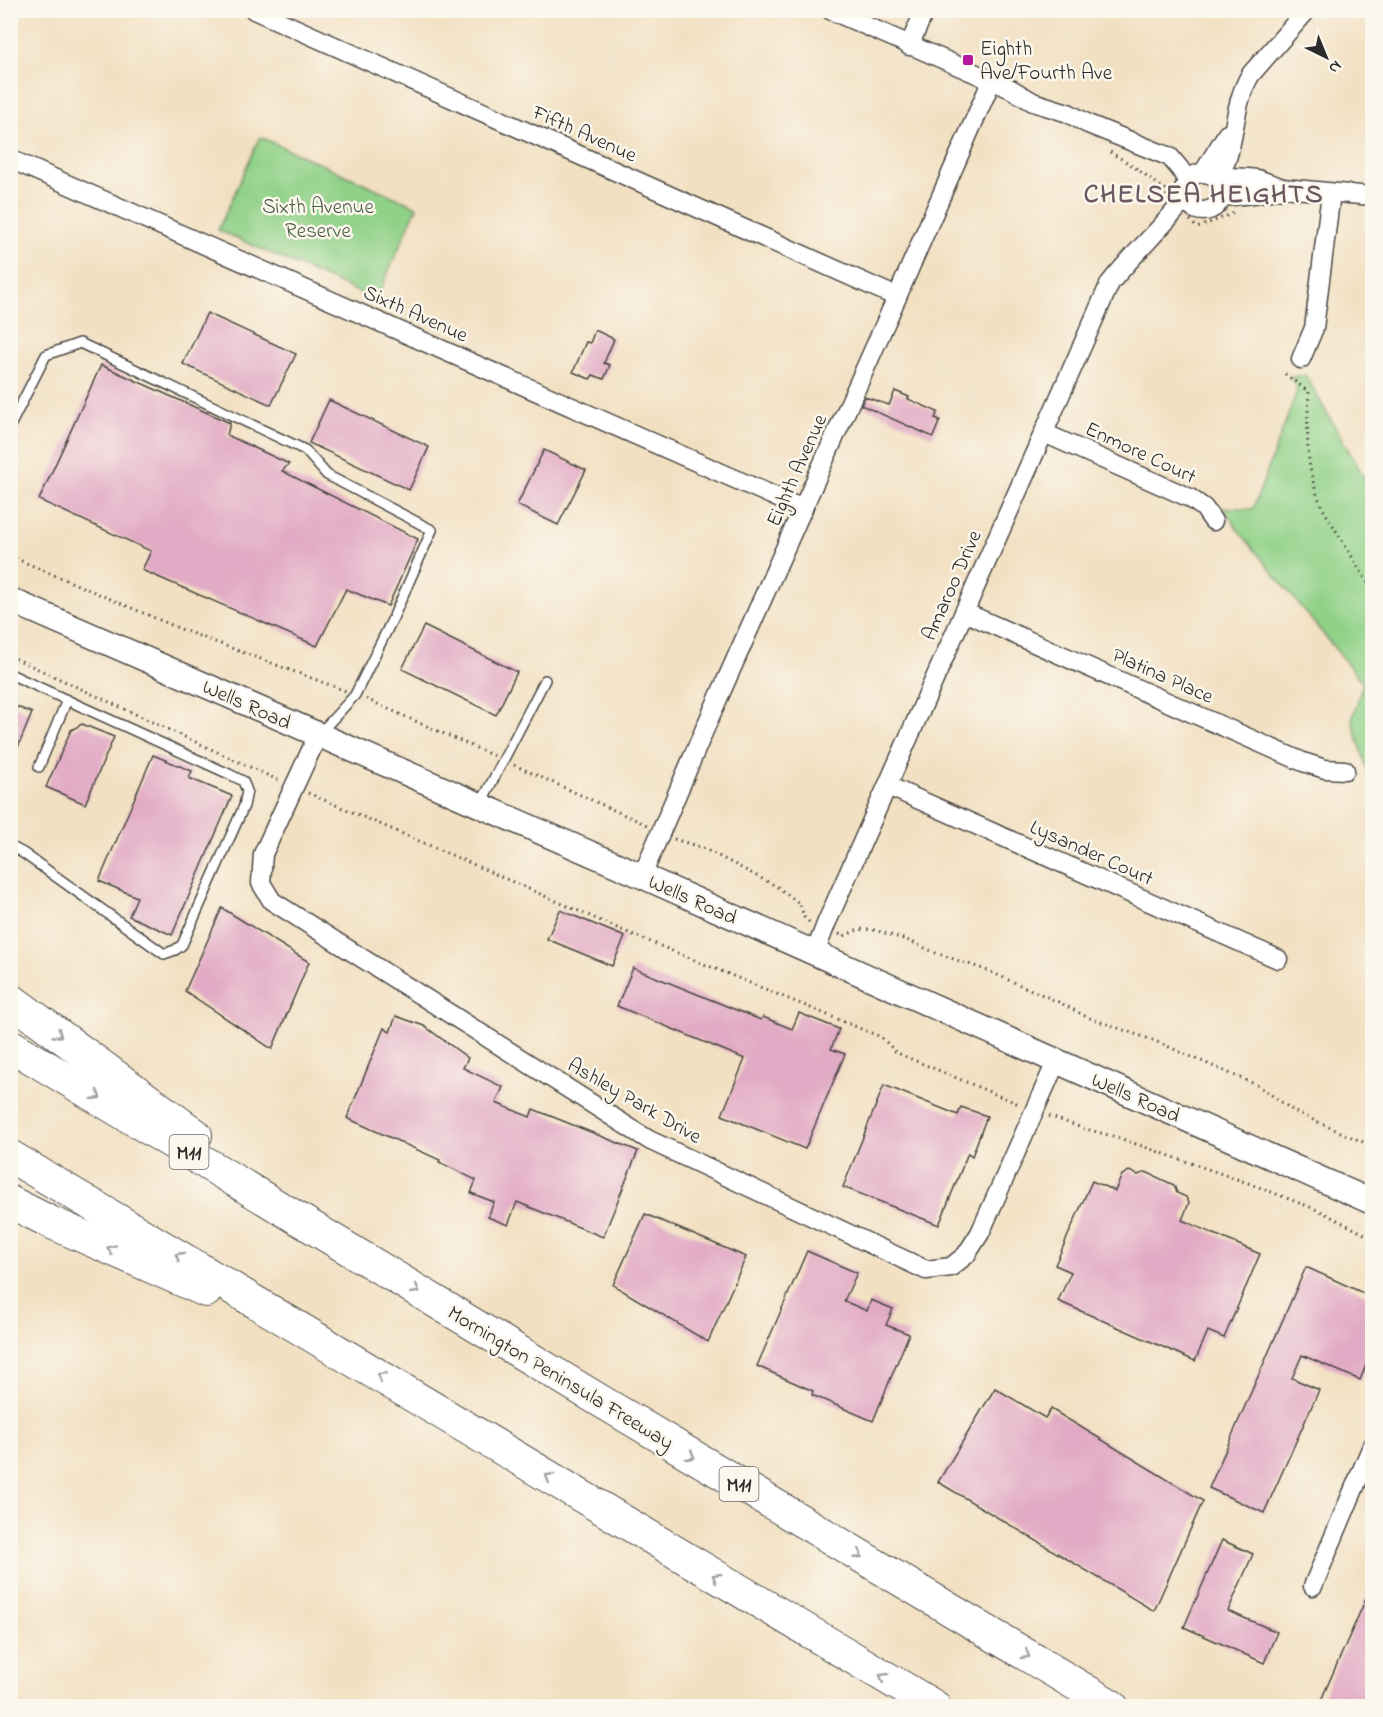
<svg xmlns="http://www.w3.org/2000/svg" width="1383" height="1717" font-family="'Indie Flower',sans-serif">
<rect width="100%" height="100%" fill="#fbf7ec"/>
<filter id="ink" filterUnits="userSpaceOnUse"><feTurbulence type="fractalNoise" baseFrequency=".0167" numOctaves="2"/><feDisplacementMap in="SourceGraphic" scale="12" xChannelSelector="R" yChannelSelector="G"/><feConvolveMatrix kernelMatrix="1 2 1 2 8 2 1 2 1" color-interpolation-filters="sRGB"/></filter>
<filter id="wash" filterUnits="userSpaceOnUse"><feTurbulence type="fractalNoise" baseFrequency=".008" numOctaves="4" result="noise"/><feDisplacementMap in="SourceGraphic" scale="24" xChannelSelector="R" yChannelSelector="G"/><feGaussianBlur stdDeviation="1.35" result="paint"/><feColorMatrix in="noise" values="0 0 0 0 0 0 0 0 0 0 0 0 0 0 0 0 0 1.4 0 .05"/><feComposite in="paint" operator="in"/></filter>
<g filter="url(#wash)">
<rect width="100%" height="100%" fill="#f2e0c2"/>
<g fill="#90d188" stroke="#5e7e5a" stroke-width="1.5">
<polygon points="260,137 417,207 376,300 218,230"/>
<polygon points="1305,375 1372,491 1372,781 1370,778 1352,720 1363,683 1239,531 1223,507 1253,509 1297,391 1291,377"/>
</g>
<g id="blocks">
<g fill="#e2abc5">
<polygon points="207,313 296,354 271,405 183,364"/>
<polygon points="595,330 614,339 604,363 610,365 604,379 593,375 590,379 573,372 586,342 590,343"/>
<polygon points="101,365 230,423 227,435 289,464 282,471 418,539 388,606 346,589 317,646 142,570 151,551 39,500"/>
<polygon points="895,391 909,397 908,399 938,412 935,418 940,420 933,437 861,405 865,397 889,405"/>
<polygon points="329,400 429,447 409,490 309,443"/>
<polygon points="544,450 586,470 558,525 517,505"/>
<polygon points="424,626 517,672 496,715 402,669"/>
<polygon points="10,704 32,713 11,764 10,764"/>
<polygon points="82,724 114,737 85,804 46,787 71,730"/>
<polygon points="153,755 192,771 189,778 232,796 172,935 129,916 137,897 99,881"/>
<polygon points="222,908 309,962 272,1049 185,991"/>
<polygon points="560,910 625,937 612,966 547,939"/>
<polygon points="633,968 761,1020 763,1017 792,1029 799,1013 839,1029 831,1049 845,1054 805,1149 722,1115 745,1059 617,1006"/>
<polygon points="396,1016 424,1026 468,1058 463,1068 503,1087 496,1103 530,1117 533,1109 638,1151 603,1237 517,1202 508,1225 488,1217 494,1202 471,1193 476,1180 439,1162 440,1160 347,1118 384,1028 390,1032"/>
<polygon points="884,1085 958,1115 961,1107 987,1116 972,1156 968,1153 939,1225 843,1187"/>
<polygon points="1129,1171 1138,1175 1146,1172 1174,1185 1177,1193 1186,1197 1189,1203 1182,1220 1260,1254 1224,1338 1208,1331 1195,1361 1058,1301 1071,1272 1055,1265 1092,1181 1115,1191 1122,1175"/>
<polygon points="645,1214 746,1257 708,1342 613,1285"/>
<polygon points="807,1251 857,1273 844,1301 867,1311 871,1300 893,1309 886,1325 909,1334 873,1421 812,1395 813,1391 757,1366"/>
<polygon points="1306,1267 1372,1297 1372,1350 1360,1380 1302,1355 1292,1378 1319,1390 1264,1513 1209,1488"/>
<polygon points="995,1388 1045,1418 1051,1409 1203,1501 1154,1611 938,1482"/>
<polygon points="1222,1540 1253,1554 1228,1611 1277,1632 1264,1663 1184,1627"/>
<polygon points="1372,1585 1372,1707 1318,1707"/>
</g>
</g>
</g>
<g filter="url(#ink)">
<use href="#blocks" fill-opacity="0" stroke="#494642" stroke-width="1.5"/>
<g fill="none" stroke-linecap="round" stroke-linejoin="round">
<g stroke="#494642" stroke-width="12">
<g id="lane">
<polyline points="10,426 46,355 80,343 305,450 327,475 432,530 393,618 355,695 320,733"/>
<polyline points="10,674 229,774 243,781 247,791 244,806 182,945 175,950 164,954 23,853 10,846"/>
<polyline points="39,767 67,700"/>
<polyline points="481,803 545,680"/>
</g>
</g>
<g stroke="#494642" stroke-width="21">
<g id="street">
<polyline points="254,10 897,297"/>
<polyline points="830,10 1011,89 1033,102 1068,113 1088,124 1170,157 1180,169 1188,181"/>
<polyline points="909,46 925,10"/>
<polyline points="10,159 803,509"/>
<polyline points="1203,173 1227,134"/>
<circle cx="1203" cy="192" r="19"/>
<path d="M1217,179C1238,148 1230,108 1251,74L1307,10"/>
<polyline points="1218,180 1229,177 1247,178 1257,179 1283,188 1372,196"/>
<polyline points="1221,197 1254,194 1282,189"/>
<polyline points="1301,359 1314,328 1331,193"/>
<polyline points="1044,433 1190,498 1204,508 1213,521"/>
<polyline points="964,612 1303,762 1325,769 1345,770"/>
<polyline points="318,735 263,854 261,883 272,901 649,1140 926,1270 951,1267 966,1255 980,1233 1056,1062"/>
<polyline points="888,786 1278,959"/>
<polyline points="642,876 709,719 897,297 991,82"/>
<path d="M815,953L826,924L1110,283C1134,253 1162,228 1186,198"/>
<polyline points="1313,1586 1372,1446"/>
</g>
</g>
<g stroke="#494642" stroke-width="27">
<polyline id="secondary" points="10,600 642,876 1372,1202"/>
</g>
<g stroke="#494642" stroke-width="34">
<g id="highway">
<polyline points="10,999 196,1135"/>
<polyline points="10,1045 604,1403 1112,1706"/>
<polyline points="10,1156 934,1706"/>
<polyline points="10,1202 50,1222 206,1291"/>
</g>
</g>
<g stroke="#494642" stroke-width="3" stroke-dasharray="1.5 4.5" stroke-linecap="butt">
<polyline points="1110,152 1133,166 1165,189 1167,196"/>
<polyline points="1190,220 1197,228 1234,213"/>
<path d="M1285,374L1309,392C1307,436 1304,467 1323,509L1372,590"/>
<polyline points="10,556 183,630 346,691"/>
<polyline points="10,656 280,781"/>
<polyline points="366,699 494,756"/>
<polyline points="514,765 647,825"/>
<polyline points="308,793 463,860 624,931 881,1037 897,1053 1021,1105"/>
<polyline points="674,839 703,848 776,886 800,904 804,917 810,923"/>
<polyline points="839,934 844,936 860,929 874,930 907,940 936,953 986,970 1061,1003 1087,1017 1155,1041 1259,1086 1295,1112 1372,1146"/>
<polyline points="1049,1116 1082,1128 1116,1137 1248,1183 1320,1211 1372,1238"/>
</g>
<use href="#lane" stroke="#fff" stroke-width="9"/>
<use href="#street" stroke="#fff" stroke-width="18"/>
<use href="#secondary" stroke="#fff" stroke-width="24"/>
<use href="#highway" stroke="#fff" stroke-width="32"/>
</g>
<defs><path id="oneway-chevron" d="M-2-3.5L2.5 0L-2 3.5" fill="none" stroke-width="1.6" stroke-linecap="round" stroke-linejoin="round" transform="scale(1.5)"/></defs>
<g stroke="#a0a0a0">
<use href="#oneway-chevron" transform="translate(58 1034) rotate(36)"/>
<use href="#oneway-chevron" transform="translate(97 1096) rotate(31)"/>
<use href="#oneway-chevron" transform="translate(111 1249) rotate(-156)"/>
<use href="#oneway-chevron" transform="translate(179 1256) rotate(-149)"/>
<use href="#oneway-chevron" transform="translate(416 1290) rotate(31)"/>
<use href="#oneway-chevron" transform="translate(381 1376) rotate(-149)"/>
<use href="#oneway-chevron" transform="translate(691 1456) rotate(31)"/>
<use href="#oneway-chevron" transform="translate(549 1477) rotate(-149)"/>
<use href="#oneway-chevron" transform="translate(859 1555) rotate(31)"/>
<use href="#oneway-chevron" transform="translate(716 1577) rotate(-149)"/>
<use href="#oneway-chevron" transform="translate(1026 1655) rotate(31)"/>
<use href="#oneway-chevron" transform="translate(883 1677) rotate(-149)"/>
</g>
</g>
<rect fill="#b5179e" stroke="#fbf7ec" stroke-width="2" x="962" y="54" width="12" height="12" rx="3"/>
<g text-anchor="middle" stroke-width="5" stroke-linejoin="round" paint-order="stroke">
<g fill="#fbf7ec" stroke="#696865" stroke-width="1.5">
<rect x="169.5" y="1135" width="39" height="34" rx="4.5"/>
<rect x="719.5" y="1467" width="39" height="34" rx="4.5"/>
</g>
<g font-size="20" font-weight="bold" fill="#2b2b2b">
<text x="189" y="1159">M11</text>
<text x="739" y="1491">M11</text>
</g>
<g font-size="21" fill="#2b2b2b" stroke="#fbf7ec" text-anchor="start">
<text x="980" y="55">Eighth<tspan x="980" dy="24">Ave/Fourth Ave</tspan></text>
</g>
<g font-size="21" fill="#2b2b2b" stroke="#fbf7ec">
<text transform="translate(585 133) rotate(24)" y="7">Fifth Avenue</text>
<text transform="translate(416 313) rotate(24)" y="7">Sixth Avenue</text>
<text transform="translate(1141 452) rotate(25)" y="7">Enmore Court</text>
<text transform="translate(796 470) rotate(-66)" y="7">Eighth Avenue</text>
<text transform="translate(951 585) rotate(-66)" y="7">Amaroo Drive</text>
<text transform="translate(1163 675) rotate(24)" y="7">Platina Place</text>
<text transform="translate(247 704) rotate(24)" y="7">Wells Road</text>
<text transform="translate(1092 852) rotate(24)" y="7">Lysander Court</text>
<text transform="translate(693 899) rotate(24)" y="7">Wells Road</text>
<text transform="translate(1136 1097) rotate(24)" y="7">Wells Road</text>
<text transform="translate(635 1100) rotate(30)" y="7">Ashley Park Drive</text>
<text transform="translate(561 1377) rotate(31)" y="7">Mornington Peninsula Freeway</text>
</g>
<g font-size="21" fill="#495d47" stroke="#fbf7ec">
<text x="318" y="213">Sixth Avenue<tspan x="318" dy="24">Reserve</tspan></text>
</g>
<g font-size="27" font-weight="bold" letter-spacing="1.5" fill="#6b5861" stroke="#fbf7ec">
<text x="1204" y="202">CHELSEA HEIGHTS</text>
</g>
</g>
<rect width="1383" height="1717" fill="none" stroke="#fbf7ec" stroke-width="36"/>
<g transform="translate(1326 57) rotate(137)" stroke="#fbf7ec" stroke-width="4.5" paint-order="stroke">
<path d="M0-4.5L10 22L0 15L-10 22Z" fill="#2b2b2b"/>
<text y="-9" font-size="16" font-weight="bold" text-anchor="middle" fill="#2b2b2b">N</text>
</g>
</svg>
